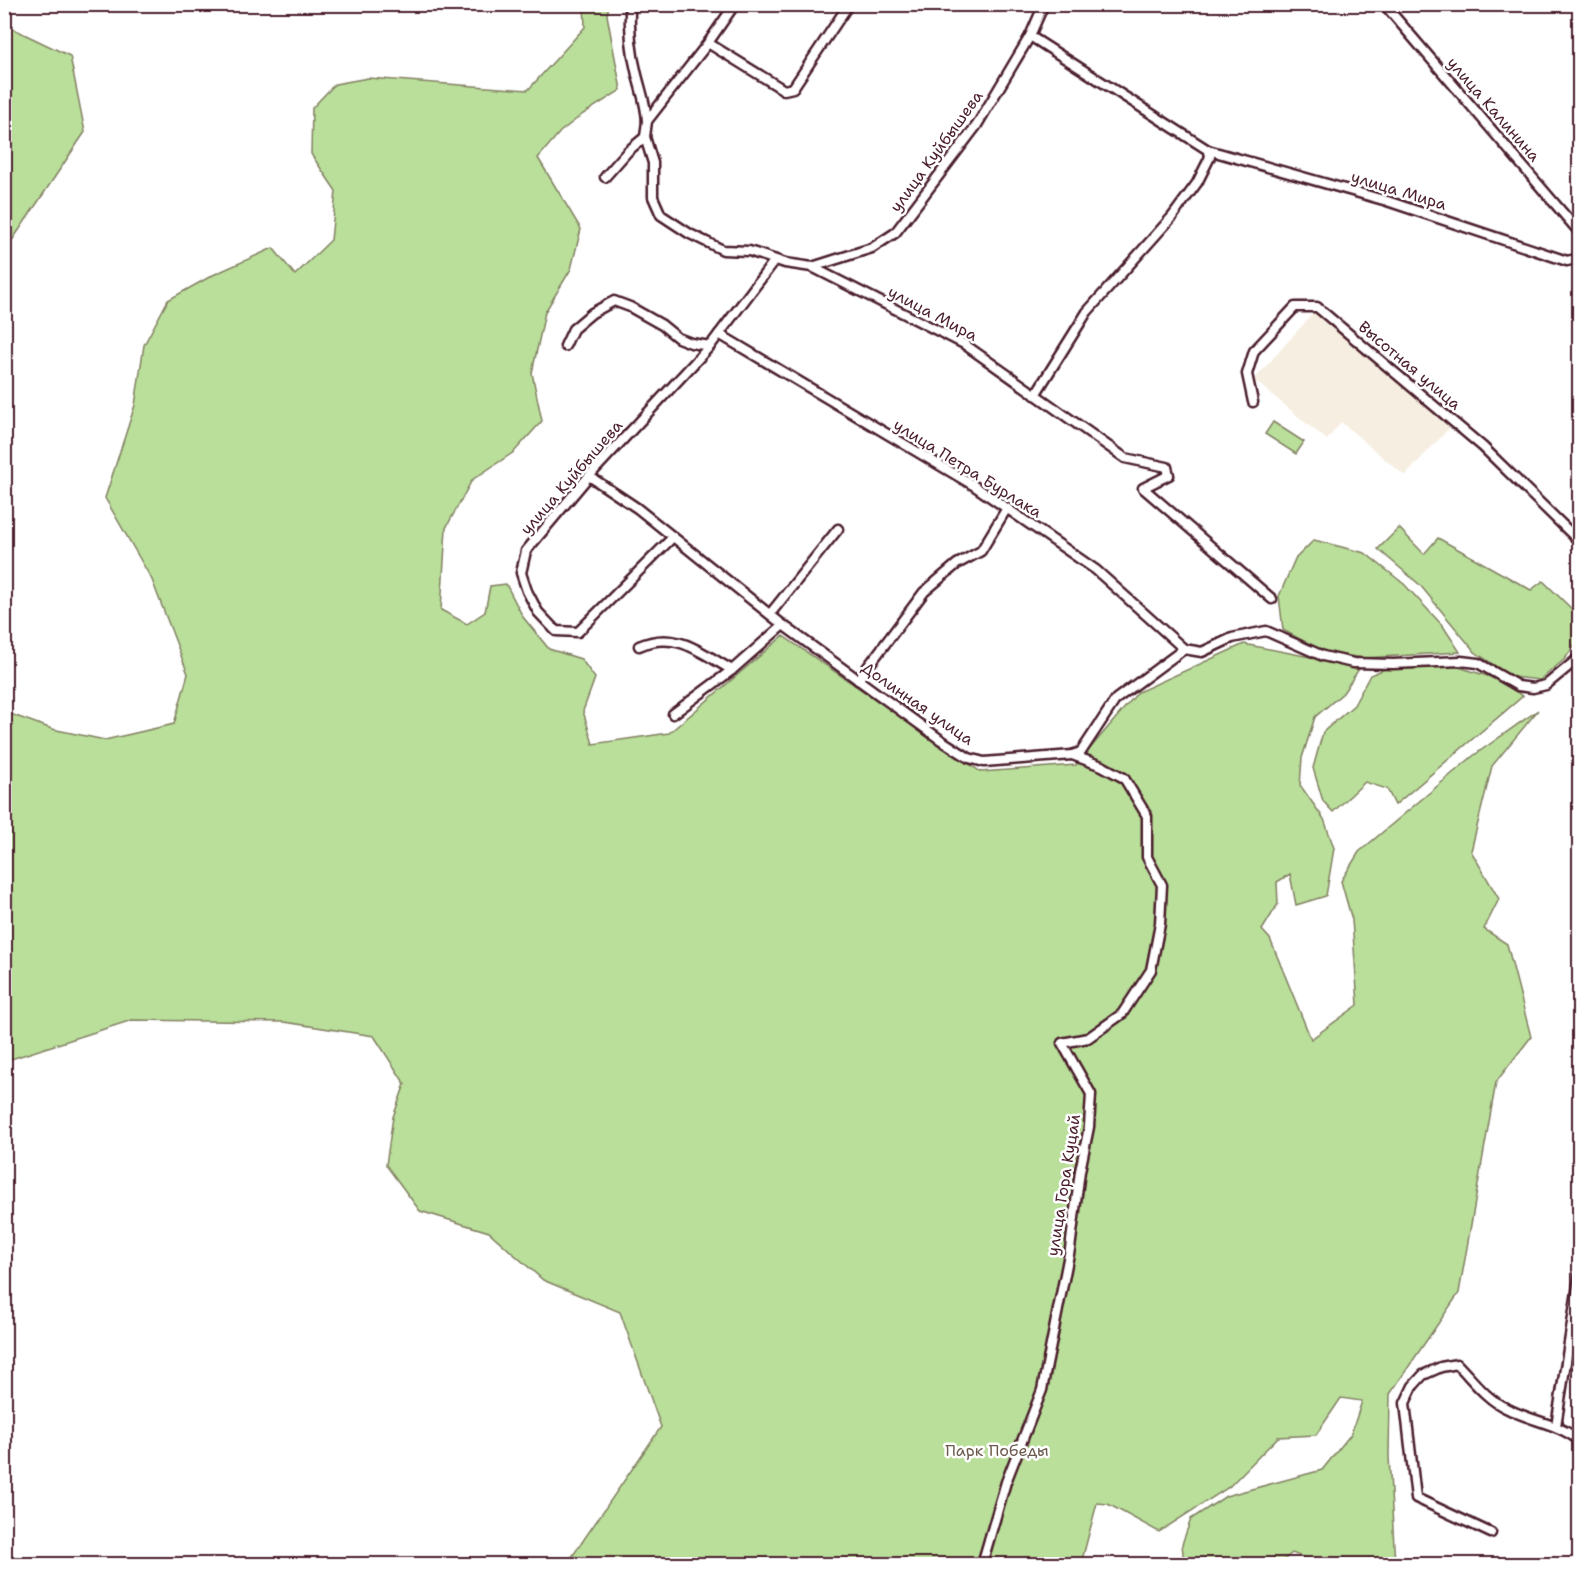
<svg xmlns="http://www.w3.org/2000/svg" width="1584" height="1569" font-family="'Shantell Sans',sans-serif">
<rect width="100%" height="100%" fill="#fff"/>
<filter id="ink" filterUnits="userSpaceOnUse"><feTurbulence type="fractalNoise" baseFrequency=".0167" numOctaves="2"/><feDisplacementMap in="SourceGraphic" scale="12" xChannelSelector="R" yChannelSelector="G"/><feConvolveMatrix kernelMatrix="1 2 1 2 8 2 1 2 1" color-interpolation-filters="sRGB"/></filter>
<g filter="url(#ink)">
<polygon fill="#f6eee0" points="1315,311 1451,426 1405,476 1341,422 1327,440 1254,380"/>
<g fill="#b9df9a" stroke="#827f62" stroke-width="1.5">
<polygon points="584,5 609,5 607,15 621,90 583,114 560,132 538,158 581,229 571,269 545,312 532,373 542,421 514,452 472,480 446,528 441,610 467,624 485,612 490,586 506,584 523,617 549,649 581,659 595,678 583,711 593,744 669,733 783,636 981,772 1076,765 1138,692 1244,644 1310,657 1359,669 1343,693 1315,717 1302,758 1300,785 1324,819 1334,848 1326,896 1296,905 1290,874 1277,882 1278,904 1262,930 1270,939 1311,1039 1358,1005 1352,920 1341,881 1359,852 1473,756 1538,710 1492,766 1471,851 1499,899 1484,929 1507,944 1531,1037 1496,1082 1459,1293 1390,1394 1389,1456 1395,1564 1320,1564 1292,1553 1279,1564 1184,1564 1182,1544 1191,1519 1226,1496 1322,1470 1351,1434 1362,1401 1341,1398 1316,1435 1278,1437 1229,1487 1159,1532 1108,1504 1097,1503 1081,1564 567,1564 661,1427 620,1312 543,1280 489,1232 420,1211 386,1165 393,1117 405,1084 374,1036 284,1022 132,1020 5,1061 5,712 52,729 105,740 174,724 188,674 152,580 105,498 135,405 144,345 168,300 213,275 273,248 295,275 331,240 336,191 311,154 312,108 335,84 368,78 528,90 585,27"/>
<polygon points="5,25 70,56 85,132 5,251"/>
<polygon points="1273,422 1304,442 1296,454 1265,434"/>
<polygon points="1399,528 1424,554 1438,538 1531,590 1543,581 1579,616 1579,638 1565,659 1540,680 1512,677 1475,652 1420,585 1378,549"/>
<polygon points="1314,540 1365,553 1404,584 1443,626 1460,652 1363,658 1324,652 1283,630 1279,596 1295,559"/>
<polygon points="1452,665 1494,678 1523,696 1395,805 1387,789 1365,782 1333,812 1323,801 1313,768 1323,732 1354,705 1370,675 1385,669"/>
</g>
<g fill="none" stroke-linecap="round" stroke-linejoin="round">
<g stroke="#4a1f2b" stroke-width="13">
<g id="minor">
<path d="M630,4C629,29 631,52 637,75C641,91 646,104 647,121"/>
<polyline points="1384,4 1580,233"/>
<polyline points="1030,36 1208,150 1387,201 1567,261 1580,258"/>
<polyline points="708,43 784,90 793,88 849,4"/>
<polyline points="645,137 653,163 653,197 661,215 690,234 723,250 749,251 785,263 812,267 872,248 895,233 977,125 1030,36 1044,4"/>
<polyline points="605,177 628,151 645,137 647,121 708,43 735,4"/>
<polyline points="812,267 964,344 1125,458 1167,467 1169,475 1143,488 1272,599"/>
<polyline points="719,334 973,485 1096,570 1184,649"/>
<polyline points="565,346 573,329 592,313 614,301 630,307 662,325 678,338 691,343 710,346"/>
<polyline points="1035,395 1087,312 1172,217 1197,183 1210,157 1208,150"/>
<polyline points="1253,402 1247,374 1254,351 1295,307 1317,307 1483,447 1580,542"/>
<polyline points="589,476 637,508 783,625 941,740 969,758 984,762 1072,755 1081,752 1116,699 1184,649 1202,652 1232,638 1266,631 1323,656 1353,663 1393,664 1461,661 1478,663 1518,686 1533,688 1546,685 1580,657"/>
<polyline points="673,537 578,632 556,631 538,612 527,591 521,573 526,551 589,476 710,346 775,260"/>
<polyline points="770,614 838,529"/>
<path d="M639,646C676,630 700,652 732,670"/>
<polyline points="858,680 924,592 957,564 981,551 1007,508"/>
<polyline points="673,714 732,670 783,625"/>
<polyline points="1556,1426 1580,1272"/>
<path d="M1491,1533L1416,1498L1405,1403L1413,1386L1423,1375L1441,1367L1457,1364C1472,1379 1486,1399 1506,1408C1530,1421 1558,1423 1580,1441"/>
<polyline points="982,1564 1006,1482 1042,1390 1070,1249 1080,1171 1089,1127 1091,1094 1062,1043 1088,1038 1122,1014 1151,970 1160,924 1162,885 1147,857 1147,816 1124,778 1102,766 1072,755"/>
</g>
</g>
<use href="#minor" stroke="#fff" stroke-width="8"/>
</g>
</g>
<g text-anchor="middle" stroke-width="5" stroke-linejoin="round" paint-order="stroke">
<g font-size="16" fill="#4a1f2b" stroke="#fff">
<text transform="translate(1494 109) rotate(49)" y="6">улица Калинина</text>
<text transform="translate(936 151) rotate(-54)" y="6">улица Куйбышева</text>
<text transform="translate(1399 190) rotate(17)" y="6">улица Мира</text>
<text transform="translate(933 313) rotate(28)" y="6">улица Мира</text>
<text transform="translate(1410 365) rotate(40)" y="6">Высотная улица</text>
<text transform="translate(968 468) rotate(32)" y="6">улица Петра Бурлака</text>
<text transform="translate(571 477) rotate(-49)" y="6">улица Куйбышева</text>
<text transform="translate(918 703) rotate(35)" y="6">Долинная улица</text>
<text transform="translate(1063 1185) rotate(-81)" y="6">улица Гора Куцай</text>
</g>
<g font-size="16" fill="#6b594c" stroke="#fff">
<text x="997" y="1456">Парк Победы</text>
</g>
</g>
<rect width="1584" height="1569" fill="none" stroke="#fff" stroke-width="24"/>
<rect x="12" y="12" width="1560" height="1545" fill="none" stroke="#4a1f2b" stroke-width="2" filter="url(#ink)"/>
</svg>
